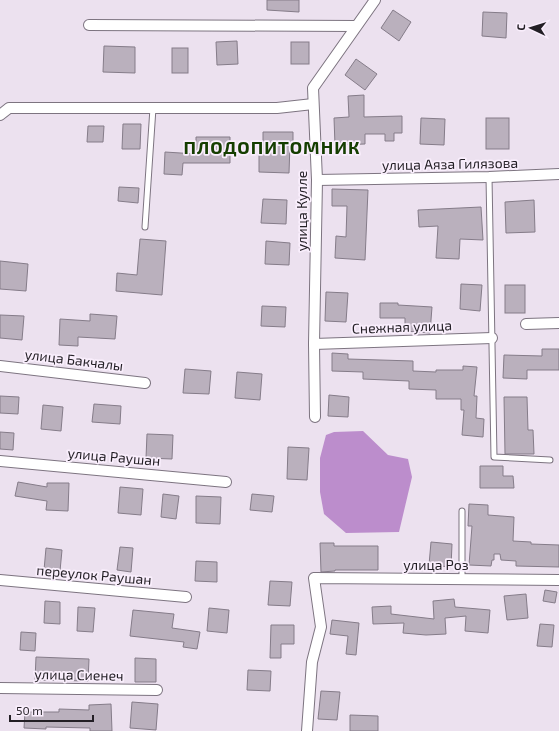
<svg xmlns="http://www.w3.org/2000/svg" width="559" height="731" font-family="'Exo 2',sans-serif">
<rect width="100%" height="100%" fill="#ece1ef"/>
<polygon fill="#bc8dcc" points="363,431 388,455 408,459 412,477 399,532 346,533 324,514 320,492 320,458 326,435 334,432"/>
<g fill="#bab0bd" stroke="#857c89">
<polygon points="267,0 299,0 299,12 267,10"/>
<polygon points="393,10 411,22 399,41 381,28"/>
<polygon points="483,12 507,13 506,38 482,36"/>
<polygon points="237,41 238,64 217,65 216,42"/>
<rect x="291" y="42" width="18" height="22"/>
<polygon points="104,46 135,47 135,73 103,72"/>
<rect x="172" y="48" width="16" height="25"/>
<polygon points="356,59 377,74 365,90 345,75"/>
<polygon points="364,95 364,117 402,116 402,133 394,133 394,141 385,141 385,134 365,134 365,144 335,145 334,118 349,117 348,96"/>
<polygon points="421,118 445,119 444,145 420,144"/>
<rect x="486" y="118" width="23" height="31"/>
<polygon points="123,124 141,124 140,149 122,149"/>
<polygon points="88,126 104,126 103,142 87,142"/>
<polygon points="263,132 293,132 293,144 290,143 289,173 259,172 259,153 263,153"/>
<polygon points="196,137 230,137 230,163 183,163 182,175 164,174 165,152 196,154"/>
<polygon points="119,187 139,188 138,203 118,201"/>
<polygon points="332,189 368,190 365,260 335,258 336,236 346,237 347,206 332,206"/>
<polygon points="263,199 287,200 286,224 261,223"/>
<polygon points="534,200 535,232 506,233 505,202"/>
<polygon points="481,207 483,240 460,239 459,259 436,258 438,226 419,227 418,210"/>
<polygon points="140,239 166,241 162,295 116,291 117,273 137,275"/>
<polygon points="266,241 290,243 289,265 265,264"/>
<polygon points="0,261 28,264 26,291 0,289"/>
<polygon points="461,284 482,285 480,311 460,309"/>
<rect x="505" y="285" width="20" height="28"/>
<polygon points="326,292 348,293 346,322 325,321"/>
<polygon points="380,303 398,303 398,305 432,307 430,333 405,331 405,318 380,318"/>
<polygon points="262,306 286,307 285,327 261,326"/>
<polygon points="90,314 117,316 115,339 78,337 78,346 59,345 60,319 90,321"/>
<polygon points="0,315 24,316 22,340 0,338"/>
<polygon points="542,349 559,349 559,370 527,370 527,379 503,378 504,355 542,356"/>
<polygon points="332,353 348,354 348,359 413,361 413,371 436,372 436,370 463,370 463,366 477,367 474,396 477,396 476,418 484,419 483,437 462,435 464,410 461,410 461,399 436,399 436,390 409,389 409,381 363,379 363,372 332,371"/>
<polygon points="185,369 211,371 209,394 183,393"/>
<polygon points="237,372 262,374 260,400 235,398"/>
<polygon points="329,395 349,397 348,417 328,416"/>
<polygon points="0,396 19,397 18,414 0,413"/>
<polygon points="504,397 527,397 528,430 533,430 534,454 505,454"/>
<polygon points="94,404 121,406 120,424 92,422"/>
<polygon points="43,405 63,407 61,431 41,429"/>
<polygon points="0,432 14,433 13,450 0,449"/>
<polygon points="147,434 173,435 172,459 146,458"/>
<polygon points="288,447 309,448 307,480 287,479"/>
<polygon points="480,466 503,466 503,476 513,476 514,488 480,488"/>
<polygon points="18,482 47,487 47,483 69,483 68,511 46,510 47,501 15,496"/>
<polygon points="120,487 143,489 141,515 118,513"/>
<polygon points="163,494 179,496 176,519 161,517"/>
<polygon points="252,494 274,496 272,512 250,510"/>
<polygon points="196,496 221,497 220,524 196,523"/>
<polygon points="469,504 488,505 488,515 514,517 513,541 531,542 531,544 559,545 559,567 516,566 516,561 501,560 500,554 494,554 494,560 492,560 491,566 469,565 472,526 468,526"/>
<polygon points="431,542 452,544 451,567 429,565"/>
<polygon points="320,543 334,543 334,546 378,546 378,570 335,570 335,571 321,572"/>
<polygon points="120,547 133,548 131,572 117,570"/>
<polygon points="46,548 62,550 60,571 44,570"/>
<polygon points="196,561 217,562 217,582 195,581"/>
<polygon points="270,581 292,582 290,606 268,605"/>
<polygon points="545,590 557,592 555,603 543,601"/>
<polygon points="526,594 528,618 507,620 504,596"/>
<polygon points="454,599 455,607 490,610 488,633 465,631 466,616 445,618 446,634 426,635 403,633 404,623 373,624 372,607 391,606 391,614 434,619 433,601"/>
<polygon points="45,601 60,602 60,624 44,623"/>
<polygon points="78,607 95,608 93,632 77,631"/>
<polygon points="209,608 229,610 227,633 207,631"/>
<polygon points="133,610 174,614 172,628 200,632 197,649 183,647 184,642 130,636"/>
<polygon points="332,620 359,623 356,655 346,654 348,636 330,634"/>
<polygon points="540,624 554,625 552,647 537,646"/>
<polygon points="271,625 294,625 294,644 281,644 281,658 270,658"/>
<polygon points="21,632 36,633 35,651 20,650"/>
<polygon points="36,657 89,659 88,681 35,680"/>
<polygon points="135,658 156,659 156,682 135,682"/>
<polygon points="248,670 271,671 270,691 247,690"/>
<polygon points="321,691 340,692 337,720 318,719"/>
<polygon points="132,702 158,704 156,730 130,728"/>
<polygon points="111,704 112,731 90,731 90,728 46,727 46,729 24,728 25,712 59,712 59,709 89,710 89,705"/>
<polygon points="350,715 378,716 378,731 350,731"/>
</g>
<g fill="none" stroke-linecap="round" stroke-linejoin="round">
<g stroke="#7d7480" stroke-width="7">
<g id="lane">
<polyline points="489,177 494,457 550,460"/>
<polyline points="145,227 153,108"/>
<polyline points="462,579 462,511"/>
</g>
</g>
<g stroke="#7d7480" stroke-width="12">
<g id="street">
<polyline points="89,25 356,26"/>
<polyline points="0,115 9,108 277,108 313,104"/>
<polyline points="317,180 489,177 559,174"/>
<polyline points="526,324 559,323"/>
<polyline points="314,344 492,338"/>
<polyline points="0,366 145,383"/>
<polyline points="315,417 314,344 317,180 313,88 375,0"/>
<polyline points="0,461 226,482"/>
<polyline points="0,580 186,597"/>
<polyline points="0,688 157,690"/>
<polyline points="307,731 312,662 321,627 314,578 559,580"/>
</g>
</g>
<use href="#lane" stroke="#fff" stroke-width="5"/>
<use href="#street" stroke="#fff" stroke-width="10"/>
</g>
<g text-anchor="middle" stroke-width="3.5" stroke-linejoin="round" paint-order="stroke">
<g font-size="14" fill="#231f25" stroke="#f9eefc">
<text transform="translate(450 164) rotate(-1)" y="5">улица Аяза Гилязова</text>
<text transform="translate(302 211) rotate(-90)" y="5">улица Кулле</text>
<text transform="translate(402 327) rotate(-2)" y="5">Снежная улица</text>
<text transform="translate(74 360) rotate(7)" y="5">улица Бакчалы</text>
<text transform="translate(114 457) rotate(5)" y="5">улица Раушан</text>
<text x="436" y="570">улица Роз</text>
<text transform="translate(94 575) rotate(5)" y="5">переулок Раушан</text>
<text transform="translate(79 675) rotate(1)" y="5">улица Сиенеч</text>
</g>
<g font-size="18" font-weight="bold" letter-spacing="1" fill="#153e00" stroke="#f9eefc">
<text x="272" y="154">ПЛОДОПИТОМНИК</text>
</g>
</g>
<g transform="translate(531 28) rotate(274)" stroke="#f9eefc" stroke-width="3" paint-order="stroke">
<path d="M0-3L7 15L0 10L-7 15Z" fill="#231f25"/>
<text y="-6" font-size="11" font-weight="bold" text-anchor="middle" fill="#231f25">С</text>
</g>
<path d="M10 715v6h83v-6" fill="none" stroke="#231f25" stroke-width="2"/>
<text x="16" y="715" font-size="12" fill="#231f25" stroke="#f9eefc" stroke-width="3" paint-order="stroke">50 m</text>
</svg>
